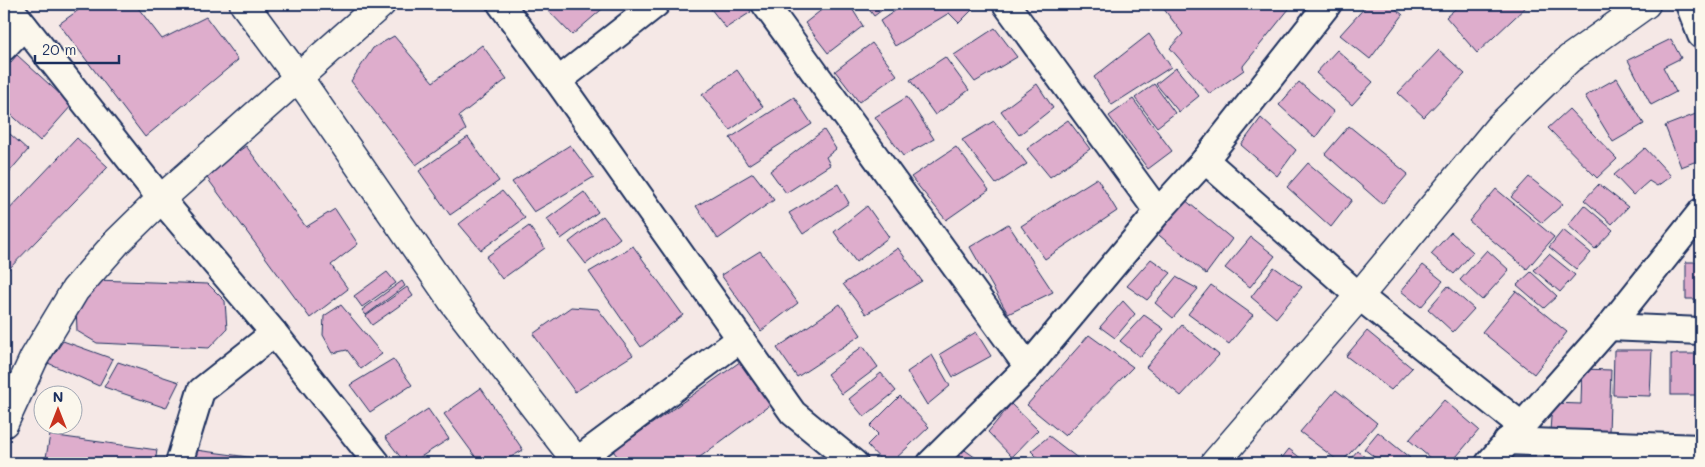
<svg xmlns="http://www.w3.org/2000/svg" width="1705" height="467" font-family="Mali,sans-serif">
<rect width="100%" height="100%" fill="#f5e8e6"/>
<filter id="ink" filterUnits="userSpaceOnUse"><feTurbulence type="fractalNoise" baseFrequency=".02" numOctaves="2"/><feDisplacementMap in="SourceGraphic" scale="10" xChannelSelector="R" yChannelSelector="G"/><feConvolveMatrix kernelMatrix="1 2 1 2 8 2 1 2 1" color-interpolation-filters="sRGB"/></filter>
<g filter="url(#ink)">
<g fill="#deadcc" stroke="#1b2f5e">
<polygon points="87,4 135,4 162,39 206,17 238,60 145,137 59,24"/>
<polygon points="542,4 608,4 572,35"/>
<polygon points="707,4 746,4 751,12 726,28"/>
<polygon points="829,4 849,4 863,26 828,53 805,23"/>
<polygon points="865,4 890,4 874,16"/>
<polygon points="905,4 975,4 976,6 959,23 949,13 895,46 880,21"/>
<polygon points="1160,4 1293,4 1243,66 1244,70 1210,94 1170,48 1183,34"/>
<polygon points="1368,4 1390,4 1403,15 1370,59 1340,35"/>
<polygon points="1461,4 1529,4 1477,53 1446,17"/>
<polygon points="995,28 1017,57 975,82 954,55"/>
<polygon points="1149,34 1171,67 1112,105 1094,77"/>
<polygon points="394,36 433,82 482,45 507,79 459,116 466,130 416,165 351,81 373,48"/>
<polygon points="1671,39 1681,58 1663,67 1676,92 1651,105 1628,60"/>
<polygon points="872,43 897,75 859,102 835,71"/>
<polygon points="1337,50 1373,82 1352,105 1316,73"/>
<polygon points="1439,50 1465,74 1424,117 1398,93"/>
<polygon points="17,55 72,105 40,141 4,108 4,70"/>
<polygon points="945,57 969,90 935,115 910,80"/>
<polygon points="1176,68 1199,96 1179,112 1156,84"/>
<polygon points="737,70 763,107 730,130 702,95"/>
<polygon points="1617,78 1644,124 1613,142 1585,96"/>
<polygon points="1299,82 1334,112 1315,138 1279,105"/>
<polygon points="1037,84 1053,108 1019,135 1001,111"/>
<polygon points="1154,84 1175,113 1157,127 1135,98"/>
<polygon points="794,97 812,124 748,165 730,138"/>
<polygon points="907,97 934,139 903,156 875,117"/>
<polygon points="1133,99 1172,151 1148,169 1109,116"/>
<polygon points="1569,109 1617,159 1597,178 1548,128"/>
<polygon points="1701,112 1701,170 1697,161 1681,167 1665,126"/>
<polygon points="1261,118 1296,150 1277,176 1241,145"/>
<polygon points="4,119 9,123 4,129"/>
<polygon points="1068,120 1090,149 1050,177 1027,149"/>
<polygon points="994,121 1027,164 996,184 962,140"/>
<polygon points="1349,126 1408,174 1382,204 1325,154"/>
<polygon points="824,130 836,149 826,157 830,165 786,193 770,171"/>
<polygon points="10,134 28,150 4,178 4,141"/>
<polygon points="468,137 499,181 450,215 419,171"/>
<polygon points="77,138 108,167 4,274 4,215"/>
<polygon points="570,145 594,177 534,212 512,182"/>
<polygon points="246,146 306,227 335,209 358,244 331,265 348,289 310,318 205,175"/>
<polygon points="956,147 989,190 946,220 911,177"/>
<polygon points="1645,148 1671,176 1657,186 1649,181 1633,195 1614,175"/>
<polygon points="1308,163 1352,200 1331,227 1287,187"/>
<polygon points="753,173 774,200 718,239 696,206"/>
<polygon points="1529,177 1563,204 1542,223 1511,197"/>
<polygon points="1097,178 1117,211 1045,259 1021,226"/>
<polygon points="838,184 849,203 803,234 789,213"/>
<polygon points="1599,184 1628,207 1612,224 1584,200"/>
<polygon points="1496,189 1554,237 1527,269 1469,221"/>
<polygon points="502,191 525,218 481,250 459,224"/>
<polygon points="584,192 598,212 561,239 547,219"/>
<polygon points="1184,199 1232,239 1206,274 1154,231"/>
<polygon points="1584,205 1613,230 1595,249 1568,225"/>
<polygon points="867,206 889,237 856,262 834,232"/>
<polygon points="603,216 620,238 586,264 569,242"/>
<polygon points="1008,224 1053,292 1008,314 970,247"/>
<polygon points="529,226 545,248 502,279 486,257"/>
<polygon points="1563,230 1591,253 1576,269 1549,247"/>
<polygon points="1451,232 1473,252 1454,274 1431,254"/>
<polygon points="1251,237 1275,256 1250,287 1225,268"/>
<polygon points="633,246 683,315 641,347 589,272"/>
<polygon points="898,248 922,281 866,314 843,284"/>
<polygon points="1487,250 1509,270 1482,300 1460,280"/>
<polygon points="760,251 798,303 761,331 721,275"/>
<polygon points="1549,254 1575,275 1560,292 1534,270"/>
<polygon points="1151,259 1171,273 1147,300 1127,286"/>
<rect x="1686" y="262" width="15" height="37"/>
<polygon points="1423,265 1443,281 1421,307 1401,291"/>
<polygon points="1274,267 1302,287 1276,318 1251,297"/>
<polygon points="387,272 396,283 362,307 354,296"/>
<polygon points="1531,272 1557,296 1544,308 1517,285"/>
<polygon points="1176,277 1198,289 1173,318 1155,303"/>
<polygon points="95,280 208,284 225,301 227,329 209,348 97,343 77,331 76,306"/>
<polygon points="402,281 405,286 366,315 362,310"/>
<polygon points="1211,285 1253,315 1229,344 1188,314"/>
<polygon points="1448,286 1474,309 1453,332 1428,309"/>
<polygon points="407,287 413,296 372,325 366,316"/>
<polygon points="1516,291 1567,332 1534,374 1482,332"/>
<polygon points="1123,301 1135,314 1115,338 1100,327"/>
<polygon points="840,304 861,335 797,377 777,348"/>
<polygon points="341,305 382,354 361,369 347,350 333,353 323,335 324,316"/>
<polygon points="571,307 598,309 633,355 575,392 533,334"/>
<polygon points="1144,315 1164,329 1140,357 1120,341"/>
<polygon points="1182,325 1219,355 1181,396 1146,367"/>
<polygon points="1367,331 1412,368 1391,390 1346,356"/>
<polygon points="976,332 991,356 953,377 940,354"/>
<polygon points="1089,335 1133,367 1065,436 1027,405"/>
<polygon points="63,341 113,359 99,386 48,363"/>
<polygon points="863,346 878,367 842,394 827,374"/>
<polygon points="1614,350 1652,350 1650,396 1613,395"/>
<rect x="1671" y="354" width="30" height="41"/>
<polygon points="932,355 950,386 927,405 907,372"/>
<polygon points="393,359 412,385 370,412 350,385"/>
<polygon points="744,359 774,402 696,460 698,463 623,463 613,451"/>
<polygon points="118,362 179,382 166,408 104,387"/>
<polygon points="1582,369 1611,370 1609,433 1550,431 1552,403 1581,404"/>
<polygon points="881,373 896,391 864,417 849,399"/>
<polygon points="481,388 523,450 501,463 480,463 444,414"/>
<polygon points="1336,390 1377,423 1341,463 1300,432"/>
<polygon points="900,396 929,427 891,463 884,463 867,445 878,434 870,426"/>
<polygon points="1444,400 1479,430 1451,463 1436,463 1409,440"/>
<polygon points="1011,404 1038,430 1012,457 988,432"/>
<polygon points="428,409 449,439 411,463 405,463 385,437"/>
<polygon points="1378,432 1410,458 1405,463 1382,463 1364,449"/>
<polygon points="50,435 157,450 155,463 45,463"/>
<polygon points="1049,436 1084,463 1035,463 1039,459 1031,451"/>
<polygon points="962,448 983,463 946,463"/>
<polygon points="1289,449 1307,463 1278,463"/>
<polygon points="196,450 263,459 262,463 194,463"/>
<polygon points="1357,451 1373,463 1347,463"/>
<polygon points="820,456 828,463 813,463"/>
<polygon points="1667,459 1667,463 1610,463"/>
</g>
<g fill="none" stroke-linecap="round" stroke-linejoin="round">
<g stroke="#1b2f5e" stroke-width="30">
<g id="street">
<polyline points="7,4 161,199 274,333 377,463"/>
<polyline points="501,4 558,81 793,413 854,463"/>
<polyline points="765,4 1028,367"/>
<polyline points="1006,4 1158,212"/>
<polyline points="1689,4 1701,35"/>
<polyline points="4,47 24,26"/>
<polyline points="558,81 656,4"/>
<polyline points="1205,160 1359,296 1521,425"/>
<polyline points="1609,327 1701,331"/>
<polyline points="1507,441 1701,448"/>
<polyline points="179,463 201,391 274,333"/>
<polyline points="574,463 740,339"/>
<polyline points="931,463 1028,367 1158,212 1205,160 1328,4"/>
<polyline points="1489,463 1609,327 1701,212"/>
</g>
</g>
<g stroke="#1b2f5e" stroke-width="31">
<g id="secondary">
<polyline points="244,4 298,77 454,303 578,463"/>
<polyline points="4,423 34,358 75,290 117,242 161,199 381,4"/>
<polyline points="1215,463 1359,296 1500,126 1569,59 1646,4"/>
</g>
</g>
<use href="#street" stroke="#fbf7ec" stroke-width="26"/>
<use href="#secondary" stroke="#fbf7ec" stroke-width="28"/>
</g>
</g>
<rect width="1705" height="467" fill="none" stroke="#fbf7ec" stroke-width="20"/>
<rect x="10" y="10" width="1685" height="447" fill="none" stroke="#1b2f5e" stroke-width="2" filter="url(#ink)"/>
<g transform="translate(58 410)"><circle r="24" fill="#fbf7ec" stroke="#a1a7b3"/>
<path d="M0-4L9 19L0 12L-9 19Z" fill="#c8321e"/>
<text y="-8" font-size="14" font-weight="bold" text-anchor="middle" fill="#1b2f5e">N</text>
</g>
<path d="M35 55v8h84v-8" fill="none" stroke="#1b2f5e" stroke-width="2.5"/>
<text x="42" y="55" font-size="15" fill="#1b2f5e" stroke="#fbf7ec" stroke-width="4" paint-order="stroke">20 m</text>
</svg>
